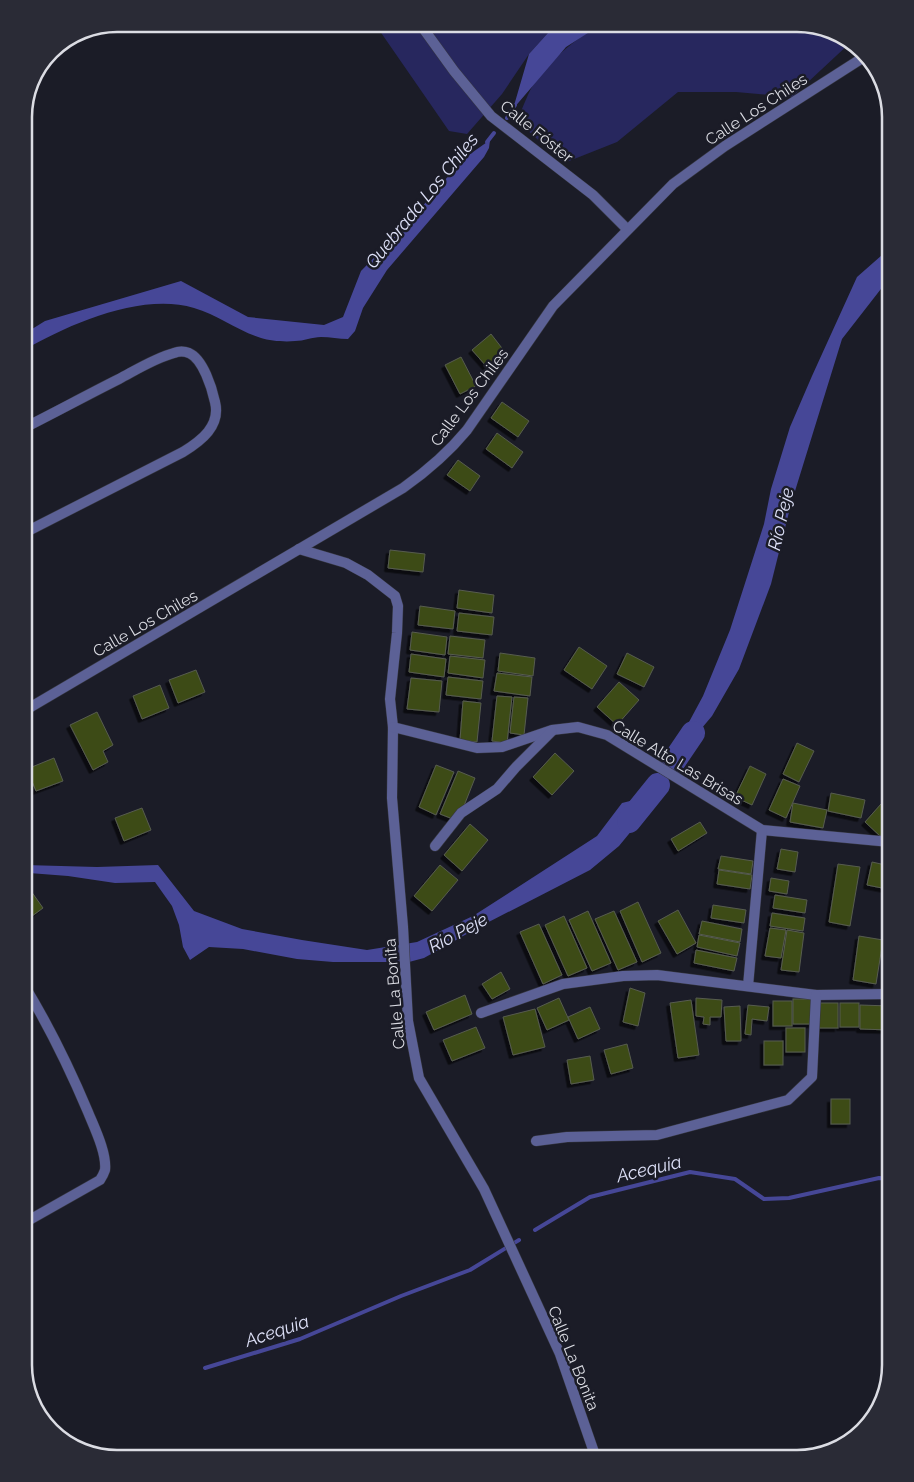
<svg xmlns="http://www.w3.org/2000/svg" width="914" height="1482" font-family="Raleway,sans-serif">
<defs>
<filter id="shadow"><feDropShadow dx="-3.5" dy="3.5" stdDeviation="0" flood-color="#0009"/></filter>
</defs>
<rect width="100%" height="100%" fill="#1b1c27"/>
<g fill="#27275e">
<polygon points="375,24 556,24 529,54 502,94 467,134 449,131"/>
<path d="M602,24H803L849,40L851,42L792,97L736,92H678L617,142L564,163L517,121C523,108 527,94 535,82C552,58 576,38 602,24Z"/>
</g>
<g fill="#464797">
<polygon points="556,24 602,24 566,47 513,109 529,54"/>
<path d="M490,140L489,148L484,157L387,270L363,308L355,331L348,339C339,339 330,337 321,337C312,337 304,341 295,341C285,342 270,341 261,338C238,331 218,315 194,308C142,292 69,324 24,350V334L45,321L181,281L248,317L324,325L343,317L361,271L408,223L463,159Z"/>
<polygon points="890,248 890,281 884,285 842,339 791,504 771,584 739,669 712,716 675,760 682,735 703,696 730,630 764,524 771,489 790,427 812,376 857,277"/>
<polygon points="650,796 651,807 619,846 590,870 481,926 424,958 409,962 333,962 297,959 243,949 209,947 190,960 183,947 179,925 172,906 155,882 115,883 68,876 29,873 24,876 25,865 97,867 158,865 194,911 242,929 302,940 367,950 417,942 473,916 597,836 622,803"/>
</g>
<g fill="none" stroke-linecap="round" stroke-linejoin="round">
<g stroke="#464797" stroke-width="4">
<polyline points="507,118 515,105"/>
<polyline points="487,142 494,133"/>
<polyline points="535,1230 590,1197 690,1172 735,1179 764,1199 789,1198 879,1178 890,1179"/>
<polyline points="205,1368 300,1339 401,1296 470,1270 519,1240"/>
</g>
<g stroke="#464797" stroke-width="24">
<polyline points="670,767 693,733"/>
<polyline points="629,821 658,785"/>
</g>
</g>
<g fill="#3c4b18" stroke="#575c4f" filter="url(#shadow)">
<polygon points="491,334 505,352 487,367 472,350"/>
<polygon points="461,357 476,386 460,394 445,365"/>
<polygon points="502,402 529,421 518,437 491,418"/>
<polygon points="497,433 523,452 512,468 486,449"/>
<polygon points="458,460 480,476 470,491 447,475"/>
<polygon points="390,550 425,554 423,572 388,568"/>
<polygon points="459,590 494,595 492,613 457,608"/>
<polygon points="420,606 455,611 453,629 418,625"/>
<polygon points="459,613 494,617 492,635 457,631"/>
<polygon points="412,632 447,637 445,655 410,650"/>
<polygon points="450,636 485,640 483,658 448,654"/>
<polygon points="579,647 607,666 592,689 564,670"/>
<polygon points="500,653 535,658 533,676 498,671"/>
<polygon points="627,653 654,667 644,687 617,674"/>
<polygon points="411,654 446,659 444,677 409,672"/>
<polygon points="450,656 485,660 483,678 448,673"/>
<polygon points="196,670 205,692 178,703 169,680"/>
<polygon points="497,673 532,677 530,696 494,691"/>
<polygon points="448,677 483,681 481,699 446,695"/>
<polygon points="411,678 442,681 439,712 407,709"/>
<polygon points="619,682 639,700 617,725 597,707"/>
<polygon points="160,685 169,708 142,719 133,696"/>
<polygon points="497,696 512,697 507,743 492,741"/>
<polygon points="514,697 528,698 524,735 510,733"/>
<polygon points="463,701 481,703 477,742 460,740"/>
<polygon points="97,712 113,745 103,751 108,762 93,770 70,725"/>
<polygon points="797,743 814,751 799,782 783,774"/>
<polygon points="555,753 574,771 552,795 533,777"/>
<polygon points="54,758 63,781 36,791 27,769"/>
<polygon points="436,765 454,772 436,815 419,807"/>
<polygon points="750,766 766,774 752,805 735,797"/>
<polygon points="458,771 475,778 458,821 440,814"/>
<polygon points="783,779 800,786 786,818 769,810"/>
<polygon points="831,793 865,800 861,818 828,811"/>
<polygon points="793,803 827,810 823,828 790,822"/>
<polygon points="881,804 890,813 890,825 880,836 865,822"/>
<polygon points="142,808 151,830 124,841 115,818"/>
<polygon points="700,822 707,833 678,851 671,839"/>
<polygon points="470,824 488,840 462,871 444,855"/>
<polygon points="781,849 798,852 795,872 777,869"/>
<polygon points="721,856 753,861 751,874 718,869"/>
<polygon points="872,862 890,866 887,889 867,885"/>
<polygon points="838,864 860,867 850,926 829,922"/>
<polygon points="440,865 458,880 432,911 414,896"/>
<polygon points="719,870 752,875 750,889 717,884"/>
<polygon points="771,878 789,881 787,894 769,891"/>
<polygon points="31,891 43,908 24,922 24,896"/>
<polygon points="775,895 807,900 805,913 773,908"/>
<polygon points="638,902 661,953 642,962 620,911"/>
<polygon points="713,905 746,910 744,923 711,918"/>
<polygon points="678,910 696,943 677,954 658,921"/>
<polygon points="588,911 611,963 592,971 569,920"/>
<polygon points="614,911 637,962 618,970 595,919"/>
<polygon points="772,913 805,918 803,931 770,926"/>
<polygon points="564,916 587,968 568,976 545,925"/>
<polygon points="702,921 742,929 740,942 699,934"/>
<polygon points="539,924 562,975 543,984 520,932"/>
<polygon points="770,928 786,930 781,958 765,956"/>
<polygon points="787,930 804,933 799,972 781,970"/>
<polygon points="699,935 740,943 737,956 697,947"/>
<polygon points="859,936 883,940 876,984 853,980"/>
<polygon points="696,950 737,958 734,971 694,963"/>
<polygon points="501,972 510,989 492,999 482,984"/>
<polygon points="630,988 645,993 638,1026 623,1022"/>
<polygon points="465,995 472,1014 434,1030 426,1012"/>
<polygon points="559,998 569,1020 547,1030 537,1008"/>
<polygon points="696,998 722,1000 721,1017 710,1017 710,1025 703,1024 704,1017 696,1016"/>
<rect x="793" y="999" width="19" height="25"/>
<polygon points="691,1000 699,1055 678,1058 670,1003"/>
<rect x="773" y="1001" width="19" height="25"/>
<rect x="819" y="1003" width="19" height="25"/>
<rect x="840" y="1003" width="19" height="24"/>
<polygon points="748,1005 769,1007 767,1021 752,1019 751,1035 745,1034"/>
<polygon points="860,1005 890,1006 890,1030 860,1029"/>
<polygon points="740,1006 741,1041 726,1041 724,1007"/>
<polygon points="590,1007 600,1029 578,1039 568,1017"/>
<polygon points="535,1009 545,1047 513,1055 503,1017"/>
<polygon points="476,1027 485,1048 452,1061 443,1040"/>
<rect x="786" y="1028" width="19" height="24"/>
<rect x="764" y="1041" width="19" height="24"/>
<polygon points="627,1044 633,1068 611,1074 604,1050"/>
<polygon points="590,1056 594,1080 571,1084 567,1060"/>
<rect x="831" y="1099" width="19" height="25"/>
</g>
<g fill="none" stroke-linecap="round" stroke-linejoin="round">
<g stroke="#363741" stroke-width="11">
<g id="street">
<polyline points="420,24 454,71 491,116 593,195 627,229"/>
<path d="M24,533L183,452C201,441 221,426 215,402C212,388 203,359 189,353C184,351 179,351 174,353C155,358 136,370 119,379C87,395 56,412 24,428"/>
<polyline points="299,549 346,563 368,575 395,596 398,606 397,633 390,699 393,727 392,798 403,927 408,1021 419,1078 484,1189 560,1354 596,1458"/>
<path d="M24,711L403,488C427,471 448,453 467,430L553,306L673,184L725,146L864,57"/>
<polyline points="393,727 477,748 502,747 552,730 578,727 607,735 762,830 890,842"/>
<polyline points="435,846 461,813 497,789 516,767 552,731"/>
<polyline points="748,986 762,830"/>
<polyline points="481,1013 563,984 623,976 657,975 816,995 890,994"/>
<polyline points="536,1141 567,1137 657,1135 788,1100 812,1077 816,995"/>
<path d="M24,1223L100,1180C102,1177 104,1173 105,1170C107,1153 94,1127 88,1112C69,1067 49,1026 24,985"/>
</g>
</g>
<use href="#street" stroke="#5c6196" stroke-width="10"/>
</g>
<g text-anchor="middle" stroke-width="5" stroke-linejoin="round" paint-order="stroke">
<g font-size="16" fill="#dbdce3" stroke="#1b1c27">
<text transform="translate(756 109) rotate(-33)" y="6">Calle Los Chiles</text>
<text transform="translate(537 131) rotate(39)" y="6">Calle Fóster</text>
<text transform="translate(469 397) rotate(-53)" y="6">Calle Los Chiles</text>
<text transform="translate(145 623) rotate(-30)" y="6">Calle Los Chiles</text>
<text transform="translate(678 762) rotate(31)" y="6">Calle Alto Las Brisas</text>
<text transform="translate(394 994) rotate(-95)" y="6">Calle La Bonita</text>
<text transform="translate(574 1358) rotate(68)" y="6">Calle La Bonita</text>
</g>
<g font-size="18" font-style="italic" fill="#dee1f8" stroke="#1b1c27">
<text transform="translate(422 201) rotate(-51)" y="6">Quebrada Los Chiles</text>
<text transform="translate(781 519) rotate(-77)" y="6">Río Peje</text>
<text transform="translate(458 933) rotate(-28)" y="6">Río Peje</text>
<text transform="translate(649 1169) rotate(-13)" y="6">Acequia</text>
<text transform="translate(277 1331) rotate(-18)" y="6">Acequia</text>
</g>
</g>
<path d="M0 0H914V1482H0ZM117 32H797A85 85 0 0 1 882 117V1365A85 85 0 0 1 797 1450H117A85 85 0 0 1 32 1365V117A85 85 0 0 1 117 32Z" fill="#2a2b36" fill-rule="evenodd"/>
<path fill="none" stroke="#dbdce3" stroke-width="2.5" d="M117 32H797A85 85 0 0 1 882 117V1365A85 85 0 0 1 797 1450H117A85 85 0 0 1 32 1365V117A85 85 0 0 1 117 32Z"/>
</svg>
